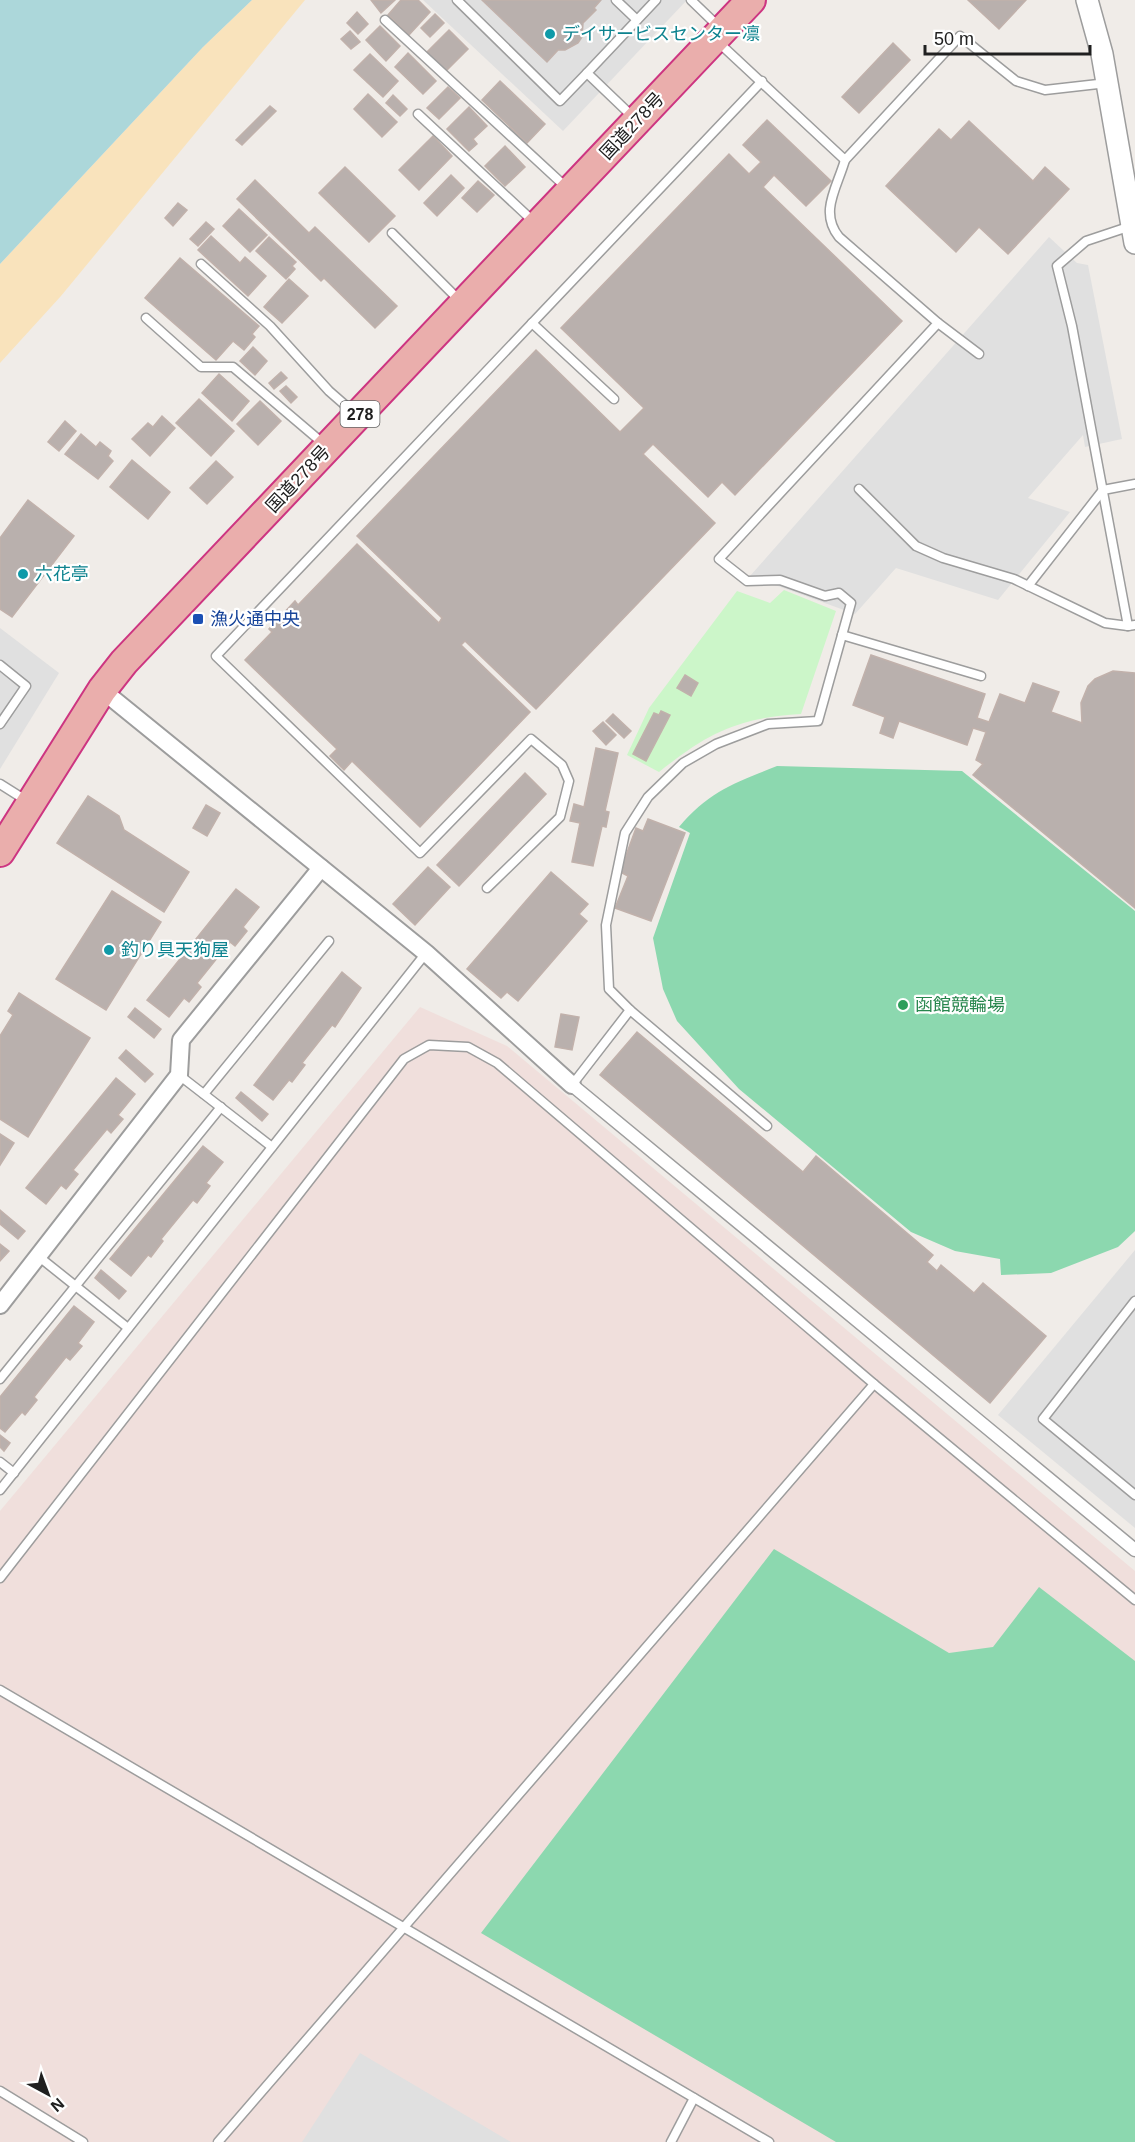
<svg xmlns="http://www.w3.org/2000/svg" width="1135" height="2142" font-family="Arial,'Noto Sans JP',sans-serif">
<rect width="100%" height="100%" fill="#f0ece8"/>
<polygon fill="#f0dfdc" points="420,1007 507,1046 1135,1571 1135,2142 0,2142 0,1511"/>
<polygon fill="#f9e3bc" points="252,0 305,0 61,296 0,363 0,264 203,47"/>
<path fill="#ccf6c9" d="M784,590L836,611L801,714C737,718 708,733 659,772L627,755L649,708L737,591L770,603Z"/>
<g fill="#8cd8af">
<path d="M777,766L962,771L1135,911V1231L1118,1247L1051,1273L1001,1275L1000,1259L955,1251L911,1232L739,1089L677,1021L663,989L653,938L690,833L679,827C709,791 735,783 777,766Z"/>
<polygon points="774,1549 949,1653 993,1647 1039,1587 1135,1661 1135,2142 836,2142 481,1933"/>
</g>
<g fill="#e0e0e0">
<polygon points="423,0 687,0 563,131"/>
<polygon points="1049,237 1077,263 1088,265 1122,439 1085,447 1083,435 1028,498 1070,512 998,600 896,568 855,614 750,576"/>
<polygon points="0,628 59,673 0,769"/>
<polygon points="1135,1250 1135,1528 998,1415"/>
<polygon points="360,2053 511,2142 302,2142"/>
</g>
<polygon fill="#acd7da" points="0,0 252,0 203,47 0,264"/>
<g fill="#b9b0ad" stroke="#c1b1ab" stroke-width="1.5">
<polygon points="371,0 395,0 381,13"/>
<polygon points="401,0 418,0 430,12 409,35 388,15"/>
<polygon points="482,0 601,0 594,8 596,10 583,23 582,37 578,43 565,50 558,50 547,62"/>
<polygon points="968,0 1026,0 999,29"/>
<polygon points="357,12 368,24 358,34 347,23"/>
<polygon points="435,14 444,23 430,37 421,28"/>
<polygon points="380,26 400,46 386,61 366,40"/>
<polygon points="449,30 468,49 445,72 426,53"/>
<polygon points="350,31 360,42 351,49 341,39"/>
<polygon points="893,43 910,60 859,113 842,97"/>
<polygon points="408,53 436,81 423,94 395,67"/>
<polygon points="370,54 398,81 383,97 354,70"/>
<polygon points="500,81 545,124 527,143 482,100"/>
<polygon points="448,87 460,98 439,119 427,108"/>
<polygon points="368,94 397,122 382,137 354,109"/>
<polygon points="393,95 407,109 400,116 386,103"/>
<polygon points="270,106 276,111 242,145 236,140"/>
<polygon points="469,107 487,126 473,139 477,144 469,151 447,129"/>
<polygon points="767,120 831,181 806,206 774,175 763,187 902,321 735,495 722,482 708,497 653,444 643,454 715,523 536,709 465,641 461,645 530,712 420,827 352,761 344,770 330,756 337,749 245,660 272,632 269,629 295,601 298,605 357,544 439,623 442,618 357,536 536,350 620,432 644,408 561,328 729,154 749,174 761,162 743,145"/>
<polygon points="969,121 1033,181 1045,167 1069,189 1008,254 979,227 956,252 886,186 939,129 951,140"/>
<polygon points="433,136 452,156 419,190 399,170"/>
<polygon points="505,146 525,167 505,186 485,166"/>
<polygon points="345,167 395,216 369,242 319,193"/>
<polygon points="451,175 464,188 437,216 424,203"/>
<polygon points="255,180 309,233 315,227 397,306 375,328 324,278 321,281 237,199"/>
<polygon points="478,181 494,195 477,212 462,198"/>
<polygon points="178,203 187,210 173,226 165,218"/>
<polygon points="239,209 267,235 250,252 223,226"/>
<polygon points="206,222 214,229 198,246 190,239"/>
<polygon points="211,236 240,263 245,257 266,276 248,296 198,250"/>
<polygon points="269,237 296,262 292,266 295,269 286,279 256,251"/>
<polygon points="180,258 259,326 252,334 255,337 244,350 233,341 216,360 145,298"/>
<polygon points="289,279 308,296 282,323 264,307"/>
<polygon points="253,347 267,361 255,375 240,361"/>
<polygon points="281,372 287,378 274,389 269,383"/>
<polygon points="219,374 249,401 232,421 202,393"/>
<polygon points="286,386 297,397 291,403 280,391"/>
<polygon points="199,399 234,431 211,456 176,423"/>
<polygon points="260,401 281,421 258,445 237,424"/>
<polygon points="162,416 175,428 150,456 132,439 148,423 153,427"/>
<polygon points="65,421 76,431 59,451 48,442"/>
<polygon points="81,434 96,447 100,442 111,451 108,456 113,461 98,479 65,454"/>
<polygon points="132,460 170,492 148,519 110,487"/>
<polygon points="216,461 233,477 207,504 190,488"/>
<polygon points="28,500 74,536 12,617 0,609 0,538"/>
<polygon points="871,655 985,694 977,718 989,722 1000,694 1025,703 1033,683 1059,692 1051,712 1082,723 1081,703 1088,686 1095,679 1113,671 1135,673 1135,908 973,775 983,764 976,760 986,732 973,728 967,745 899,721 893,738 880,733 885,717 853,705"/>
<polygon points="685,675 698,683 691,696 677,688"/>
<polygon points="661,711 670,715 646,761 633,754 654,713 659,715"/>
<polygon points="613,714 631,731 624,738 606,721"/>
<polygon points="603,722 616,735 606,745 593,731"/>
<polygon points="596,748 618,753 605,811 609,812 606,827 602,826 593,866 572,862 580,823 570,821 574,804 584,807"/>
<polygon points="525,773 546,794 459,886 437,865"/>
<polygon points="88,796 119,816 124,830 189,872 164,912 57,843"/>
<polygon points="206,805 220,813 207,836 193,828"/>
<polygon points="648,819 685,833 651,921 615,908 628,876 620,872 636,828 643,831"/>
<polygon points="428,867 450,887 415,925 393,904"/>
<polygon points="551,872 588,904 579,914 587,921 518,1001 507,992 501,998 467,969"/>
<polygon points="236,889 259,907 243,927 247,931 235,946 230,942 197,983 201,987 189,1002 184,998 169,1017 147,1000"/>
<polygon points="112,891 161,922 106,1010 56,979"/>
<polygon points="342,972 361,988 335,1027 332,1025 302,1063 305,1065 292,1082 289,1080 273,1100 254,1085"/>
<polygon points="19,993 90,1038 28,1137 0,1119 0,1036 13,1015 8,1011"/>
<polygon points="135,1008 161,1029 154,1038 128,1017"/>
<polygon points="561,1014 579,1017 572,1050 555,1047"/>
<polygon points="637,1032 803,1172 816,1156 933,1255 927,1262 937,1271 941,1265 974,1293 983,1283 1046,1336 990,1403 600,1075"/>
<polygon points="126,1050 153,1074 145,1082 119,1058"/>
<polygon points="116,1078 135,1094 118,1115 123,1119 111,1133 107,1129 73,1170 78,1174 66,1189 61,1185 46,1204 26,1188"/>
<polygon points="241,1092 268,1114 262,1121 236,1098"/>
<polygon points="0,1134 14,1143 0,1165"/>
<polygon points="203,1146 223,1162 206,1183 210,1186 197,1203 193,1200 161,1239 163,1241 151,1257 148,1255 131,1276 110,1259"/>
<polygon points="0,1210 25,1231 18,1239 0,1224"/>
<polygon points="0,1244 9,1251 0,1261"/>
<polygon points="101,1270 126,1291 119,1299 95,1278"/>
<polygon points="74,1306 94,1322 78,1343 82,1346 70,1360 66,1357 34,1397 37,1400 25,1415 22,1412 5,1432 0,1428 0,1397"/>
<polygon points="0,1435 10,1443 4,1451 0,1447"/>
</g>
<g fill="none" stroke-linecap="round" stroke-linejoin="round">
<g stroke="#9d9d9d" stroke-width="11">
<g id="service">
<polyline points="457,0 560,101 587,73"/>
<polyline points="616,0 637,20"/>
<polyline points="691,0 720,28"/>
<polyline points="385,20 568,189"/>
<polyline points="717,41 845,160 960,36 1016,81 1045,90 1107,83"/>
<polyline points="418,114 534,222"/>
<polyline points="634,118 587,73 656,0"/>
<polyline points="1131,226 1086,241 1057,266 1072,326 1128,626 1135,625"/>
<polyline points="392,233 461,302"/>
<polyline points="201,264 270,326 329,391 353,412"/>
<polyline points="146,318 201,367 233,367 325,445"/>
<polyline points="532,323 614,399"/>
<polyline points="938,323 979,354"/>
<polyline points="859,489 916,546 943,558 1014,579 1105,623 1128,626"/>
<polyline points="1028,586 1103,490 1135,484"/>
<polyline points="842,635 981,676"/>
<polyline points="0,665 26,686 0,724"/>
<polyline points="0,784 27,801"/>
<polyline points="487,888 560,817 569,781 562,765 531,739 420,853 216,656 762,81"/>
<polyline points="179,1075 272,1147"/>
<polyline points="572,1085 630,1010"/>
<polyline points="204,1094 329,941"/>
<path d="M767,1126L630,1010L609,989L606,925L625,833L648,797L683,763L716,744L768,724L818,721L851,603L839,593L825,596L780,580L747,581L719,559L938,323L839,237C819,212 837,188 845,160"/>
<polyline points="38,1256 128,1328"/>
<polyline points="1135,1301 1043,1419 1135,1495"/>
<polyline points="0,1379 221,1107"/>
<polyline points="0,1462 14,1473"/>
<polyline points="0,1490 426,953"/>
<polyline points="0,1578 404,1059 429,1045 468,1047 497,1063 874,1384"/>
<polyline points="0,1690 769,2142"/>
<polyline points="0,2091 83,2142"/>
<polyline points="218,2142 874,1384 1135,1600"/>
<polyline points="671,2142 694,2098"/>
</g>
</g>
<g stroke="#9d9d9d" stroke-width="15">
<polyline id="pedestrian" points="572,1085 1135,1550"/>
</g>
<g stroke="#9d9d9d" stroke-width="20">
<g id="minor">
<polyline points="102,690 426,953 572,1085"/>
<polyline points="0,1305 179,1075 181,1040 321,868"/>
</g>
</g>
<g stroke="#9d9d9d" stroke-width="24">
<polyline id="tertiary" points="1087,0 1102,54 1135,243"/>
</g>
<g stroke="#cd3581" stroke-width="32">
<polyline id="trunk" points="0,852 102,690 124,662 751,0"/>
</g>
<use href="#service" stroke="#fff" stroke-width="8"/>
<use href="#pedestrian" stroke="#fff" stroke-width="12"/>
<use href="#minor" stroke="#fff" stroke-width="16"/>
<use href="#tertiary" stroke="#fff" stroke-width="21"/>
<use href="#trunk" stroke="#eaaeac" stroke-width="28"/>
</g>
<g fill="#0f9aa8" stroke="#fff" stroke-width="2">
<circle cx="550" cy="34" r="6"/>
<circle cx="23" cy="574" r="6"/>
<circle cx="109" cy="950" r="6"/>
</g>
<rect fill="#1a4fb4" stroke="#fff" stroke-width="2" x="192" y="613" width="12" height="12" rx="3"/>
<circle fill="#2e9e5b" stroke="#fff" stroke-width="2" cx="903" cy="1005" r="6"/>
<g text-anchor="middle" stroke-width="4.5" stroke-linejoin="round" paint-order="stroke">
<rect fill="#fff" stroke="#636363" stroke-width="1.5" x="340.5" y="401" width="39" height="26" rx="4.5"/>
<g font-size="16" font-weight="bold" fill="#202020">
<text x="360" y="420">278</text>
</g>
<g font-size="18" fill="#0d838f" stroke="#fff" text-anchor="start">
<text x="562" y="40">デイサービスセンター凛</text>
<text x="35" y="580">六花亭</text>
<text x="121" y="956">釣り具天狗屋</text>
</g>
<g font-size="18" fill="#202020" stroke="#fff">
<text transform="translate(632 126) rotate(-47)" y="6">国道278号</text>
<text transform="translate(298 479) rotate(-47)" y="6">国道278号</text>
</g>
<g font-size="18" fill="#164399" stroke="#fff" text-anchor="start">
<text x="210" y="625">漁火通中央</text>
</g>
<g font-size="18" fill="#27864d" stroke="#fff" text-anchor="start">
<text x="915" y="1011">函館競輪場</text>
</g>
</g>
<g transform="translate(48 2094) rotate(139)" stroke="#ffffff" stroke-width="4.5" paint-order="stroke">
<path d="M0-4.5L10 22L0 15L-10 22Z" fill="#202020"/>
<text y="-9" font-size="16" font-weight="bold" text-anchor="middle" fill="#202020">N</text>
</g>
<path d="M925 45v9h165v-9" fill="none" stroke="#202020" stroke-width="3"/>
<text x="934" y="45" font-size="18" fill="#202020" stroke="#ffffff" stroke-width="4.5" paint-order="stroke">50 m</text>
</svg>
